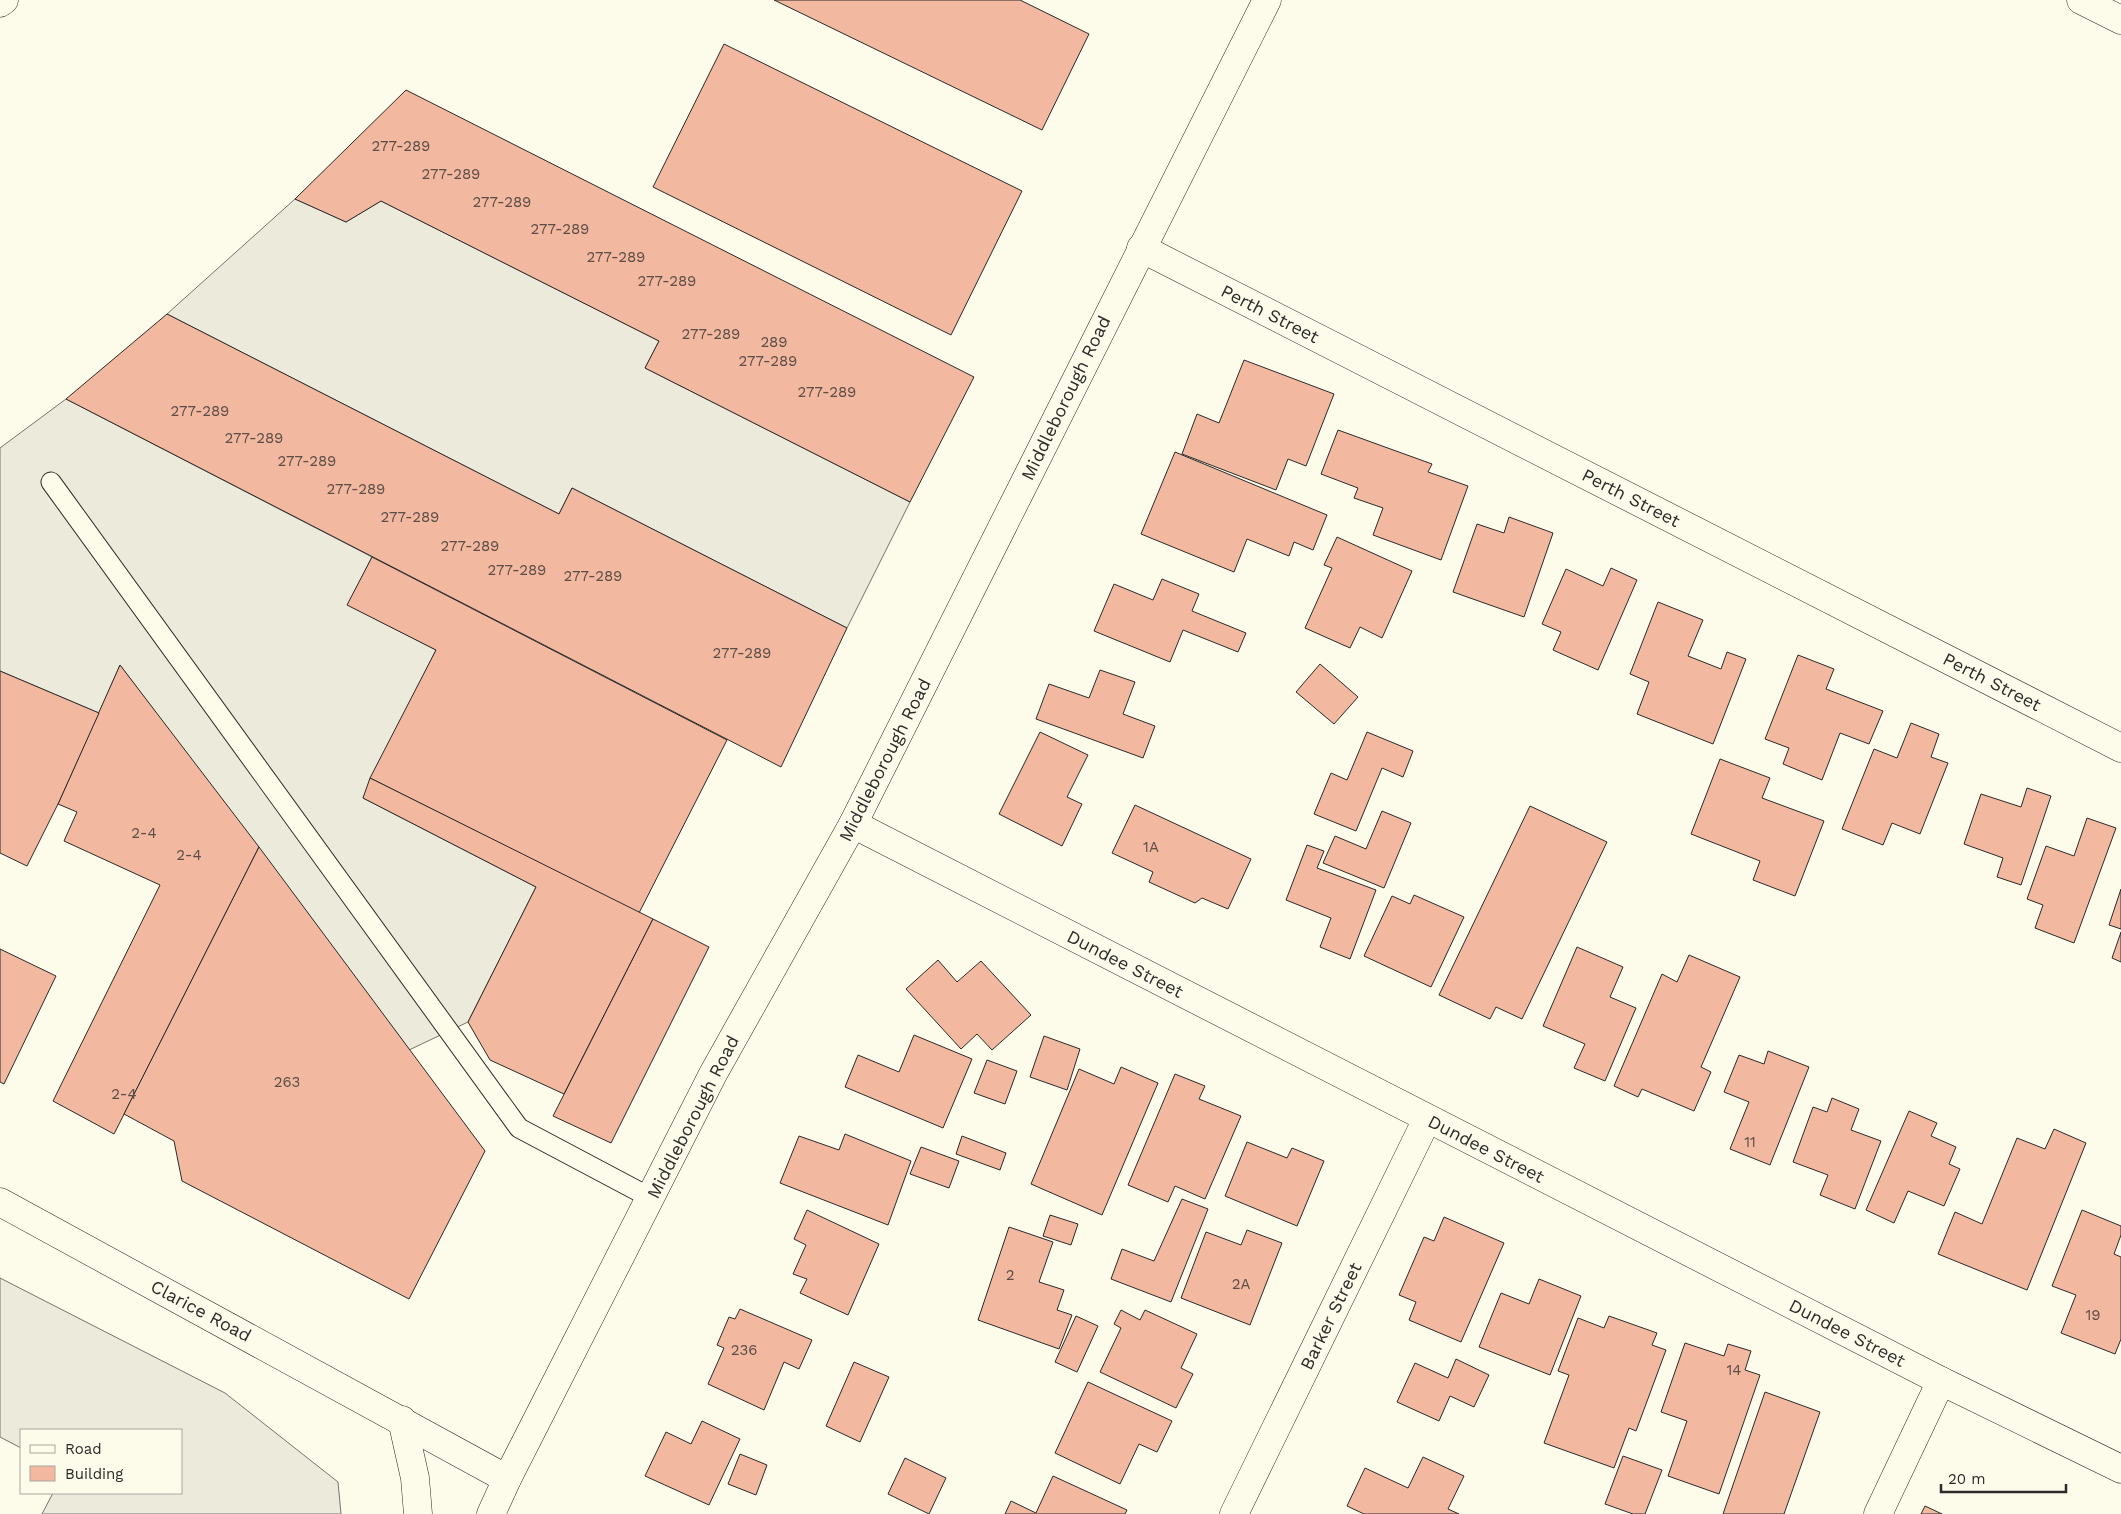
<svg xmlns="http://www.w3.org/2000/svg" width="2121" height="1514" font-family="'Work Sans',sans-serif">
<rect width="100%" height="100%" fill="#fdfbea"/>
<g fill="#eceadb" stroke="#74746e">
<polygon points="295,199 346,222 381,201 659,341 645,368 910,502 847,628 572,488 559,514 167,314"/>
<polygon points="66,399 372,557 348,605 436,650 363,798 536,887 468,1022 409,1050 120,665 99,713 0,671 0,448"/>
<polygon points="0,1278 225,1393 338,1482 341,1514 42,1514 53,1493 181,1493 181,1430 21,1430 21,1448 0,1437"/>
</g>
<g fill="#f2b8a0" stroke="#2b2b2b">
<polygon points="774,0 1020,0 1089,34 1042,130"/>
<polygon points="724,44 1022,191 951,335 653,187"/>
<polygon points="406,90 974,377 910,502 645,368 659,341 381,201 346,222 295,199"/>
<polygon points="167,314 559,514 572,488 847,628 781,767 66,399"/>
<polygon points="1244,360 1334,394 1306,466 1288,459 1276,490 1182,454 1197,414 1219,423"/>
<polygon points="1338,430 1432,464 1428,472 1468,486 1441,560 1373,535 1383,508 1354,498 1358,488 1321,474"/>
<polygon points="1175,452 1327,515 1313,550 1294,542 1289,556 1247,539 1234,572 1141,534"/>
<polygon points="1509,517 1553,533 1524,617 1453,592 1477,524 1504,533"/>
<polygon points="1337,537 1412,571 1382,638 1360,627 1350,648 1305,628 1332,568 1324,565"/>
<polygon points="372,557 727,740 639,913 370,778 436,650 347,605"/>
<polygon points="1611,568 1637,580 1598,670 1553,650 1561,632 1542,624 1566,569 1603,586"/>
<polygon points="1162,579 1199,594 1192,611 1246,633 1238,652 1183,630 1170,662 1094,631 1114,584 1153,600"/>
<polygon points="1658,602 1703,620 1688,656 1721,669 1727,652 1746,659 1713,744 1637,714 1649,682 1630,674"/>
<polygon points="1798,655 1834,669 1826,689 1883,711 1869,744 1840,733 1822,780 1783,764 1789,748 1765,739"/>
<polygon points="1320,664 1358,697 1334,724 1296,692"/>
<polygon points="120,665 259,847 114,1134 53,1101 160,885 64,841 77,812 58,804"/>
<polygon points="1100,670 1135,682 1123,714 1155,726 1143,758 1036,719 1049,684 1089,698"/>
<polygon points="0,671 99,713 58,804 27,866 0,853"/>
<polygon points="1911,723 1939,734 1931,757 1948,763 1920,834 1892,823 1883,845 1842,829 1874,749 1897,758"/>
<polygon points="1040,732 1088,755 1067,797 1082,804 1062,846 999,814"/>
<polygon points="1367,732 1413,751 1403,777 1382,768 1356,831 1314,814 1331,773 1347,780"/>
<polygon points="1720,759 1770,778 1762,798 1824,821 1795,896 1753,880 1760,861 1691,834"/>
<polygon points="370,778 653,919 564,1094 490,1060 468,1022 536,887 363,798"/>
<polygon points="2027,788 2051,796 2021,885 1997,877 2003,858 1964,844 1981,794 2021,807"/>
<polygon points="1135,805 1251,859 1228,909 1202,898 1195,903 1149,882 1153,872 1112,853"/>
<polygon points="1530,806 1607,842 1522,1019 1496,1007 1490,1019 1439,995"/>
<polygon points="1382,811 1411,823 1384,888 1323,863 1335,836 1366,849"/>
<polygon points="2087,818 2116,828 2074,943 2035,928 2043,905 2027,899 2046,846 2074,856"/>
<polygon points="1307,845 1324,851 1317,868 1376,890 1350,959 1320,947 1331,918 1286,900"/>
<polygon points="259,847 485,1151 409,1299 182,1181 174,1141 124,1114"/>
<polygon points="2121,889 2121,929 2109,925"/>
<polygon points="1414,895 1464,917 1431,987 1364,956 1392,896 1410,904"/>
<polygon points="653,919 709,947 611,1143 553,1116"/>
<polygon points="2121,932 2121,962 2112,958"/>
<polygon points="1577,947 1623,967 1610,997 1636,1008 1605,1081 1574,1068 1585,1044 1543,1026"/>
<polygon points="0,949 56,976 4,1084 0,1082"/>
<polygon points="1689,955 1740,977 1701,1067 1711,1072 1694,1111 1642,1089 1638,1097 1614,1086 1662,974 1677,982"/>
<polygon points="938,960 957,982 981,961 1031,1015 992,1050 977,1034 961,1049 906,989"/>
<polygon points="914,1035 972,1059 943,1128 845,1087 858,1055 899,1072"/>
<polygon points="1044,1036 1080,1049 1067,1090 1030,1077"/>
<polygon points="1768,1051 1809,1067 1770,1165 1730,1149 1749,1102 1724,1092 1739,1055 1764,1064"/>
<polygon points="987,1060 1017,1071 1005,1104 974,1093"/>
<polygon points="1121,1067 1158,1083 1102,1215 1031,1184 1079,1069 1114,1084"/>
<polygon points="1175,1074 1205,1086 1199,1099 1241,1116 1205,1199 1175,1186 1168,1202 1128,1185"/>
<polygon points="1832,1098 1859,1109 1851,1130 1881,1141 1855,1209 1820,1195 1828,1175 1793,1162 1813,1107 1827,1112"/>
<polygon points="1909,1111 1937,1123 1931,1136 1956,1147 1949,1164 1960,1169 1944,1206 1908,1191 1894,1223 1866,1210"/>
<polygon points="2054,1129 2086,1143 2027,1290 1938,1254 1955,1212 1982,1224 2017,1138 2045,1149"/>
<polygon points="845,1134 911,1161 888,1225 780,1183 799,1136 839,1150"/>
<polygon points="962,1136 1006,1153 1000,1170 956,1154"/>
<polygon points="1247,1142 1287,1158 1292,1148 1324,1161 1297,1226 1225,1196"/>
<polygon points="921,1147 959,1161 949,1188 910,1174"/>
<polygon points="1182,1199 1208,1209 1171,1302 1111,1279 1122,1249 1154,1261"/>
<polygon points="807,1210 879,1244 848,1315 800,1293 807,1279 793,1274 806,1245 794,1239"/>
<polygon points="2082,1210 2121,1226 2121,1235 2114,1254 2121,1257 2121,1339 2115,1354 2061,1333 2076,1295 2052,1286"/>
<polygon points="1050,1215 1078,1224 1071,1245 1043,1236"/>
<polygon points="1444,1217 1504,1243 1461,1342 1409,1320 1416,1302 1399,1295 1424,1237 1434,1241"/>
<polygon points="1009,1227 1053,1242 1039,1282 1064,1290 1057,1310 1072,1315 1059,1349 978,1320"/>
<polygon points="1247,1230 1282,1243 1250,1325 1181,1298 1206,1232 1241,1245"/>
<polygon points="1539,1279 1581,1296 1550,1375 1479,1347 1501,1293 1529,1304"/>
<polygon points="740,1309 812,1340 799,1369 784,1362 764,1410 708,1384 724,1348 717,1345 729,1317 735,1319"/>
<polygon points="1121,1310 1140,1320 1145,1310 1197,1334 1181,1368 1193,1374 1176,1408 1100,1372 1121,1328 1114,1324"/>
<polygon points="1076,1316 1098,1326 1077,1372 1055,1362"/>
<polygon points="1609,1316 1657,1333 1652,1345 1666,1350 1636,1431 1629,1428 1614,1468 1544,1443 1569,1375 1558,1371 1578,1318 1604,1328"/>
<polygon points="1685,1343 1724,1356 1728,1344 1751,1351 1745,1370 1760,1375 1719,1494 1668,1476 1687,1421 1661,1412"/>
<polygon points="1456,1359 1489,1375 1474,1407 1450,1396 1439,1421 1397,1402 1415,1363 1448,1378"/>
<polygon points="854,1362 889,1377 860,1442 826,1426"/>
<polygon points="1088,1382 1172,1421 1157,1452 1139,1444 1120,1484 1055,1453"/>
<polygon points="1765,1392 1820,1412 1784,1514 1723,1514"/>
<polygon points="702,1421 740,1439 709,1505 645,1476 666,1432 691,1444"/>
<polygon points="740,1454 767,1465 756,1495 728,1484"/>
<polygon points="1623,1456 1662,1470 1645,1514 1633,1514 1605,1504"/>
<polygon points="1423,1457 1464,1476 1448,1509 1459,1514 1364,1514 1347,1506 1365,1468 1408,1488"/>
<polygon points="905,1458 946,1478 929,1514 888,1494"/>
<polygon points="1053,1476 1127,1510 1125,1514 1005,1514 1011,1501 1036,1513"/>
<polygon points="1925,1506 1942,1514 1921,1514"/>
</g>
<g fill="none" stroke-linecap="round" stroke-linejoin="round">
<g stroke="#2b2b2b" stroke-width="21">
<polyline id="lane" points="51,482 519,1128 651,1198"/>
</g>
<g stroke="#2b2b2b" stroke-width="29">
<g id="street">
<polyline points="2081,0 2121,20"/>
<polyline points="0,3 4,0"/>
<polyline points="1141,248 2121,748"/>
<polyline points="853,824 1941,1381 2121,1469"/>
<polyline points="0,1202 507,1479"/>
<polyline points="402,1420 415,1478 418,1514"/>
<polyline points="1234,1514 1427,1119"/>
<polyline points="1878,1514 1941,1381"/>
</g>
</g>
<g stroke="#2b2b2b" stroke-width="29">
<polyline id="primary" points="491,1514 507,1479 713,1074 853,824 1267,0"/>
</g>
<use href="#lane" stroke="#fdfbea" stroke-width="19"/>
<use href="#street" stroke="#fdfbea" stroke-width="28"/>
<use href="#primary" stroke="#fdfbea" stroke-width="28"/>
</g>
<g text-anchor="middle" stroke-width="4" stroke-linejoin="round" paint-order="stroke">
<g font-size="15" fill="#5d4e48">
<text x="401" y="151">277-289</text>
<text x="451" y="179">277-289</text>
<text x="502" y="207">277-289</text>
<text x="560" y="234">277-289</text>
<text x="616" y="262">277-289</text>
<text x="667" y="286">277-289</text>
<text x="711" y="339">277-289</text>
<text x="774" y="347">289</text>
<text x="768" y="366">277-289</text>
<text x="827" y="397">277-289</text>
<text x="200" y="416">277-289</text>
<text x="254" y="443">277-289</text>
<text x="307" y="466">277-289</text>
<text x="356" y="494">277-289</text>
<text x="410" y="522">277-289</text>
<text x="470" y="551">277-289</text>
<text x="517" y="575">277-289</text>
<text x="593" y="581">277-289</text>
<text x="742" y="658">277-289</text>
<text x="144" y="838">2-4</text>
<text x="1151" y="852">1A</text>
<text x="189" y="860">2-4</text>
<text x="287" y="1087">263</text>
<text x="124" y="1099">2-4</text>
<text x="1750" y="1147">11</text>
<text x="1010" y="1280">2</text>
<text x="1241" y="1289">2A</text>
<text x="2093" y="1320">19</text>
<text x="744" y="1355">236</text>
<text x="1734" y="1375">14</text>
</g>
<g font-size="18" fill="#2b2b2b" stroke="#fdfbea">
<text transform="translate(1270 314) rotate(27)" y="6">Perth Street</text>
<text transform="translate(1066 398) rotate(-64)" y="6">Middleborough Road</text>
<text transform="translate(1631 498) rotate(27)" y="6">Perth Street</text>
<text transform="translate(1992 682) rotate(27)" y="6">Perth Street</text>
<text transform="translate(885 760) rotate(-63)" y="6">Middleborough Road</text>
<text transform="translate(1125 964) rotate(27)" y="6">Dundee Street</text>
<text transform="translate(693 1117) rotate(-63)" y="6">Middleborough Road</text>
<text transform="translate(1486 1149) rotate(27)" y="6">Dundee Street</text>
<text transform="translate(201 1311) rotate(28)" y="6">Clarice Road</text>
<text transform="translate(1331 1316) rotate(-64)" y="6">Barker Street</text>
<text transform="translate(1847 1333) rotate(27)" y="6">Dundee Street</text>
</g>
</g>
<rect x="20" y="1429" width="162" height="65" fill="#fdfbea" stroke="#a9a89e"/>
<rect x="30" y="1445" width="25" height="8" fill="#fdfbea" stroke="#a9a89e"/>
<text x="65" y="1454" font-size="15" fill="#2b2b2b">Road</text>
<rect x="30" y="1466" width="25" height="15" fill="#f2b8a0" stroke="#a9a89e"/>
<text x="65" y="1479" font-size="15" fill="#2b2b2b">Building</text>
<path d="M1941 1484v8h125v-8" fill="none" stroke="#2b2b2b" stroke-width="2.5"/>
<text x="1948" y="1484" font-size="15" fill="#2b2b2b" stroke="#fdfbea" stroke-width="4" paint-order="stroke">20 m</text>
</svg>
